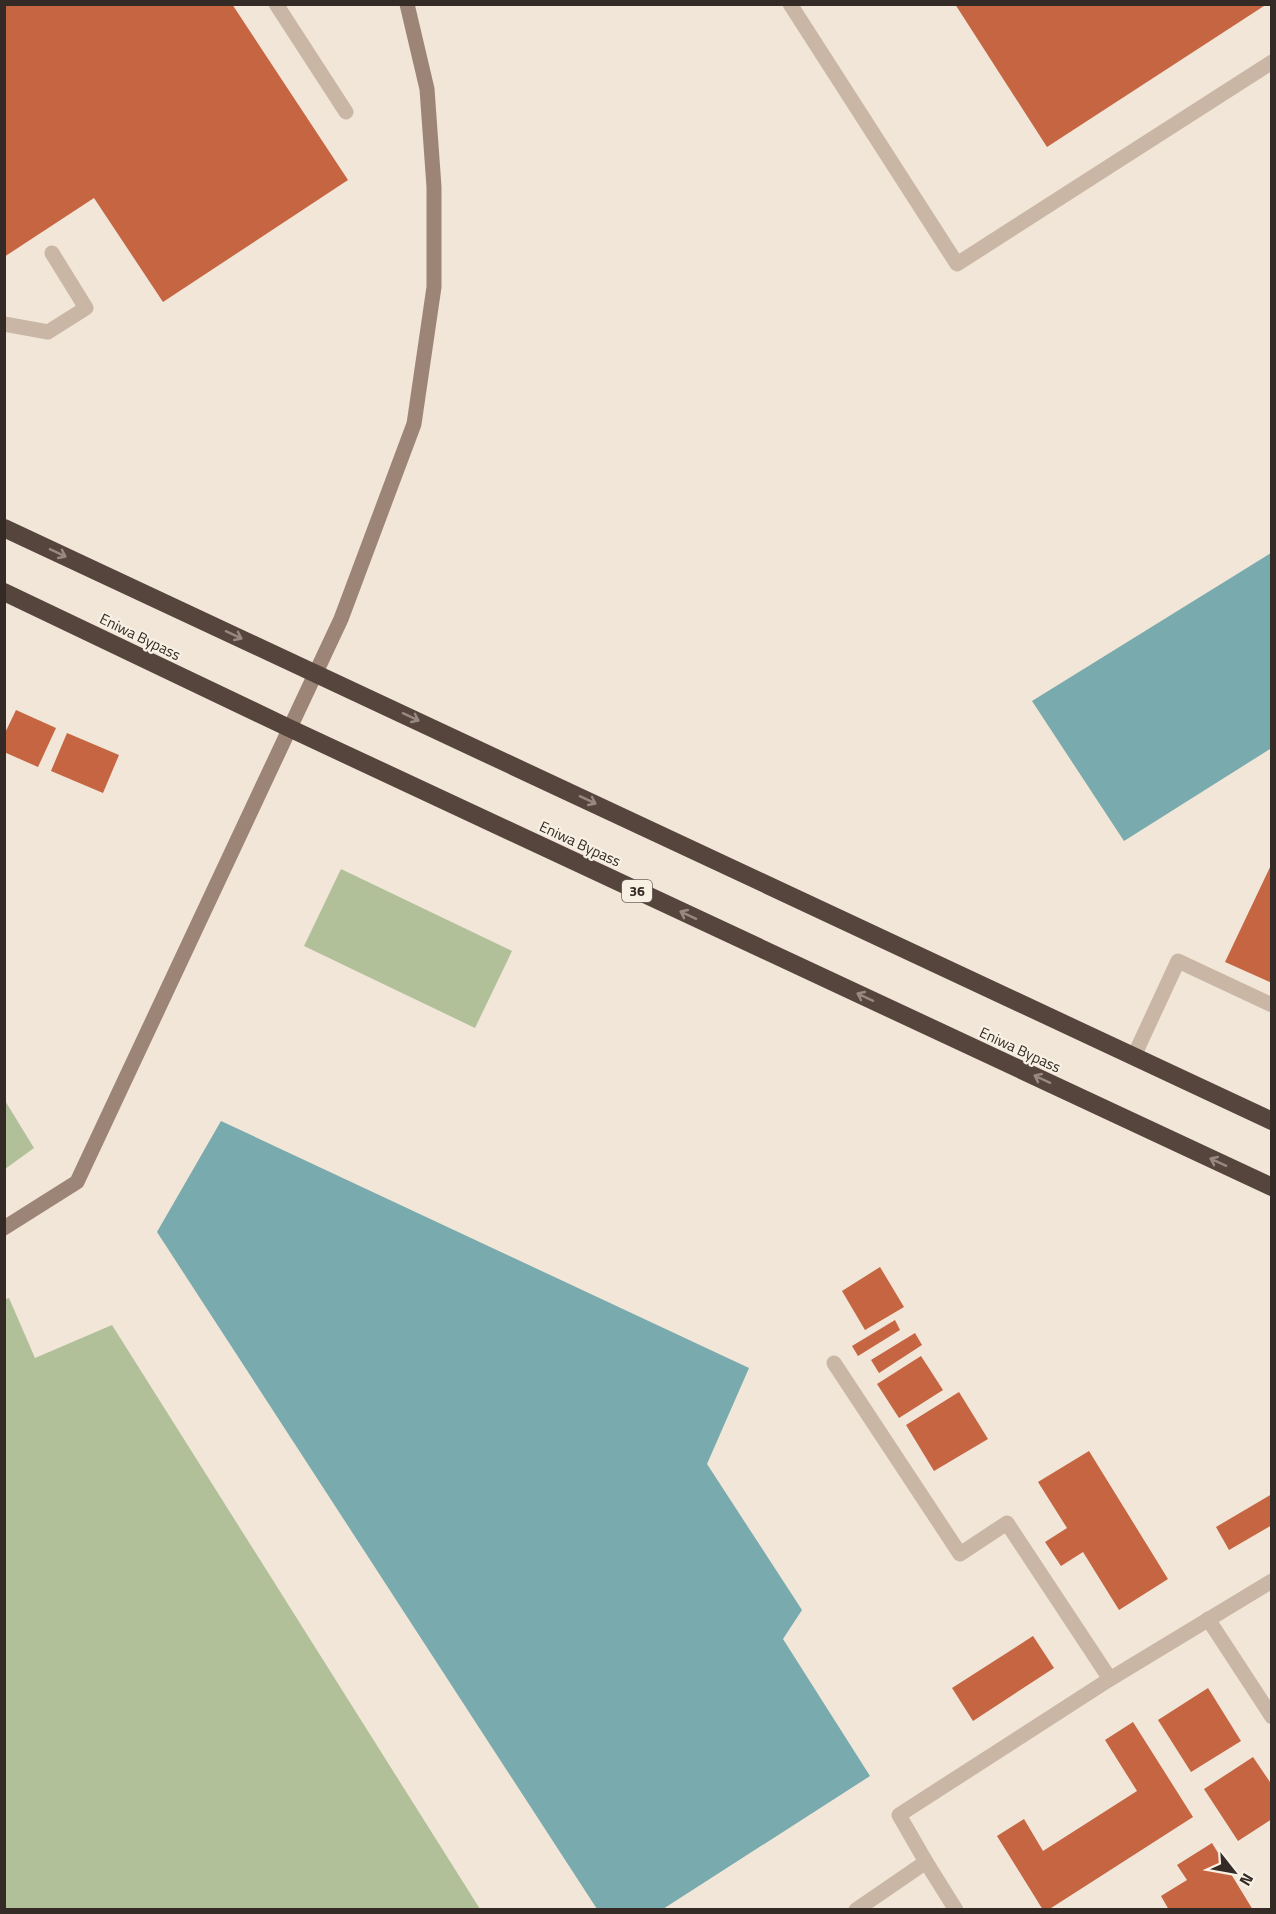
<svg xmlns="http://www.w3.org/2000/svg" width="1276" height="1914" font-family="'Titillium Web',sans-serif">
<rect width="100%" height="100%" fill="#f1e6d8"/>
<g fill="#b2c099">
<polygon points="341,869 512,951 475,1028 304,946"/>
<polygon points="4,1099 34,1148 5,1169 4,1169"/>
<polygon points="9,1298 35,1358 112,1325 480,1909 5,1909 4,1300"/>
</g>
<g fill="#78aaae">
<polygon points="1271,553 1271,750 1270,749 1124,841 1032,701"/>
<polygon points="221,1121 749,1368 707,1464 802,1610 783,1639 870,1776 663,1909 597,1909 157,1232"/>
</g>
<g fill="#c56542">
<polygon points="4,4 232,4 348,180 163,302 94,198 4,257"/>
<polygon points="955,4 1267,4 1047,147"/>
<polygon points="16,710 56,728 38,767 4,752 4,735"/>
<polygon points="67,733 119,755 103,793 51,771"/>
<polygon points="1272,863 1272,983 1225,962"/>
<polygon points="880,1267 904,1307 865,1330 842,1291"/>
<polygon points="895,1320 900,1330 858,1356 852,1346"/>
<polygon points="915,1333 922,1345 879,1373 871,1360"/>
<polygon points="921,1356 943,1390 899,1418 877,1384"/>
<polygon points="959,1392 988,1439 934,1471 906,1425"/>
<polygon points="1089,1451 1168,1579 1119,1610 1083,1552 1061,1566 1045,1542 1067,1528 1038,1482"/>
<polygon points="1272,1494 1272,1525 1229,1550 1216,1527"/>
<polygon points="1033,1636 1054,1668 973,1721 952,1688"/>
<polygon points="1208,1688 1241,1741 1191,1772 1158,1720"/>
<polygon points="1133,1722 1193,1817 1048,1910 1043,1910 997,1836 1024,1819 1043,1851 1137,1791 1105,1740"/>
<polygon points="1253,1757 1272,1785 1272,1819 1238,1841 1204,1789"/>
<polygon points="1212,1843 1253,1910 1169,1910 1161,1896 1187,1880 1177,1865"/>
</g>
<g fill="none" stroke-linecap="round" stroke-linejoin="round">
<g stroke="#c9b6a5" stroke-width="15">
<polyline points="276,4 346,112"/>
<polyline points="790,4 957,264 1272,62"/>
<polyline points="4,324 48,332 86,308 52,253"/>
<polyline points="1134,1056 1178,961 1272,1005"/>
<polyline points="834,1363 960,1554 1007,1523 1110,1679"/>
<polyline points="1208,1619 1272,1717"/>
<polyline points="856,1910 926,1862"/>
</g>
<polyline stroke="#c9b6a5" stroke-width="15" points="956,1910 926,1862 899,1815 1110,1679 1272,1581"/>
<polyline stroke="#9c8576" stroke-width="15" points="4,1228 77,1182 341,619 414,424 434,287 434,187 427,89 407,4"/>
<g stroke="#55453d" stroke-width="18">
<polyline points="4,528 1272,1121"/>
<polyline points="4,592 289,728 1272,1187"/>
</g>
</g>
<defs><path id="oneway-shaft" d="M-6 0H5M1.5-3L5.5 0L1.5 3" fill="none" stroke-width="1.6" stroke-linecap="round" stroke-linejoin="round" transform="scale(1.5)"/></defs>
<g stroke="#978980">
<use href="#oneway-shaft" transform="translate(58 553) rotate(25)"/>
<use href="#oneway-shaft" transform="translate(234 635) rotate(25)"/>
<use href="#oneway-shaft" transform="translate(411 717) rotate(25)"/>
<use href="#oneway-shaft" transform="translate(588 800) rotate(25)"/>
<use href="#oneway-shaft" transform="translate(688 915) rotate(-155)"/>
<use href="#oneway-shaft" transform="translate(865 997) rotate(-155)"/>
<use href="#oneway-shaft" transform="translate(1042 1079) rotate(-155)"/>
<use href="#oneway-shaft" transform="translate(1218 1162) rotate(-155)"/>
</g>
<g text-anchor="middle" stroke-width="4.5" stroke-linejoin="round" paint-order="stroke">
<rect fill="#f9f0e4" stroke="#6f665f" stroke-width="1.5" x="622" y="880" width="30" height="22" rx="4.5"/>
<g font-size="14" font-weight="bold" fill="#342b26">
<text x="637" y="896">36</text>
</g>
<g font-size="15" fill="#342b26" stroke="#f9f0e4">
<text transform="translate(140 637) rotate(26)" y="5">Eniwa Bypass</text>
<text transform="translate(580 844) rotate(25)" y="5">Eniwa Bypass</text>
<text transform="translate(1020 1050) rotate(25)" y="5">Eniwa Bypass</text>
</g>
</g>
<rect width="1276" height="1914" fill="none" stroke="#342b26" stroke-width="12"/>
<g transform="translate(1234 1872) rotate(121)" stroke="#f9f0e4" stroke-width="4.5" paint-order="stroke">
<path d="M0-4.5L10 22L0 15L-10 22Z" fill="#342b26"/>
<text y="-9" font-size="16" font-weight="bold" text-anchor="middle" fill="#342b26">N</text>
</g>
</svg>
